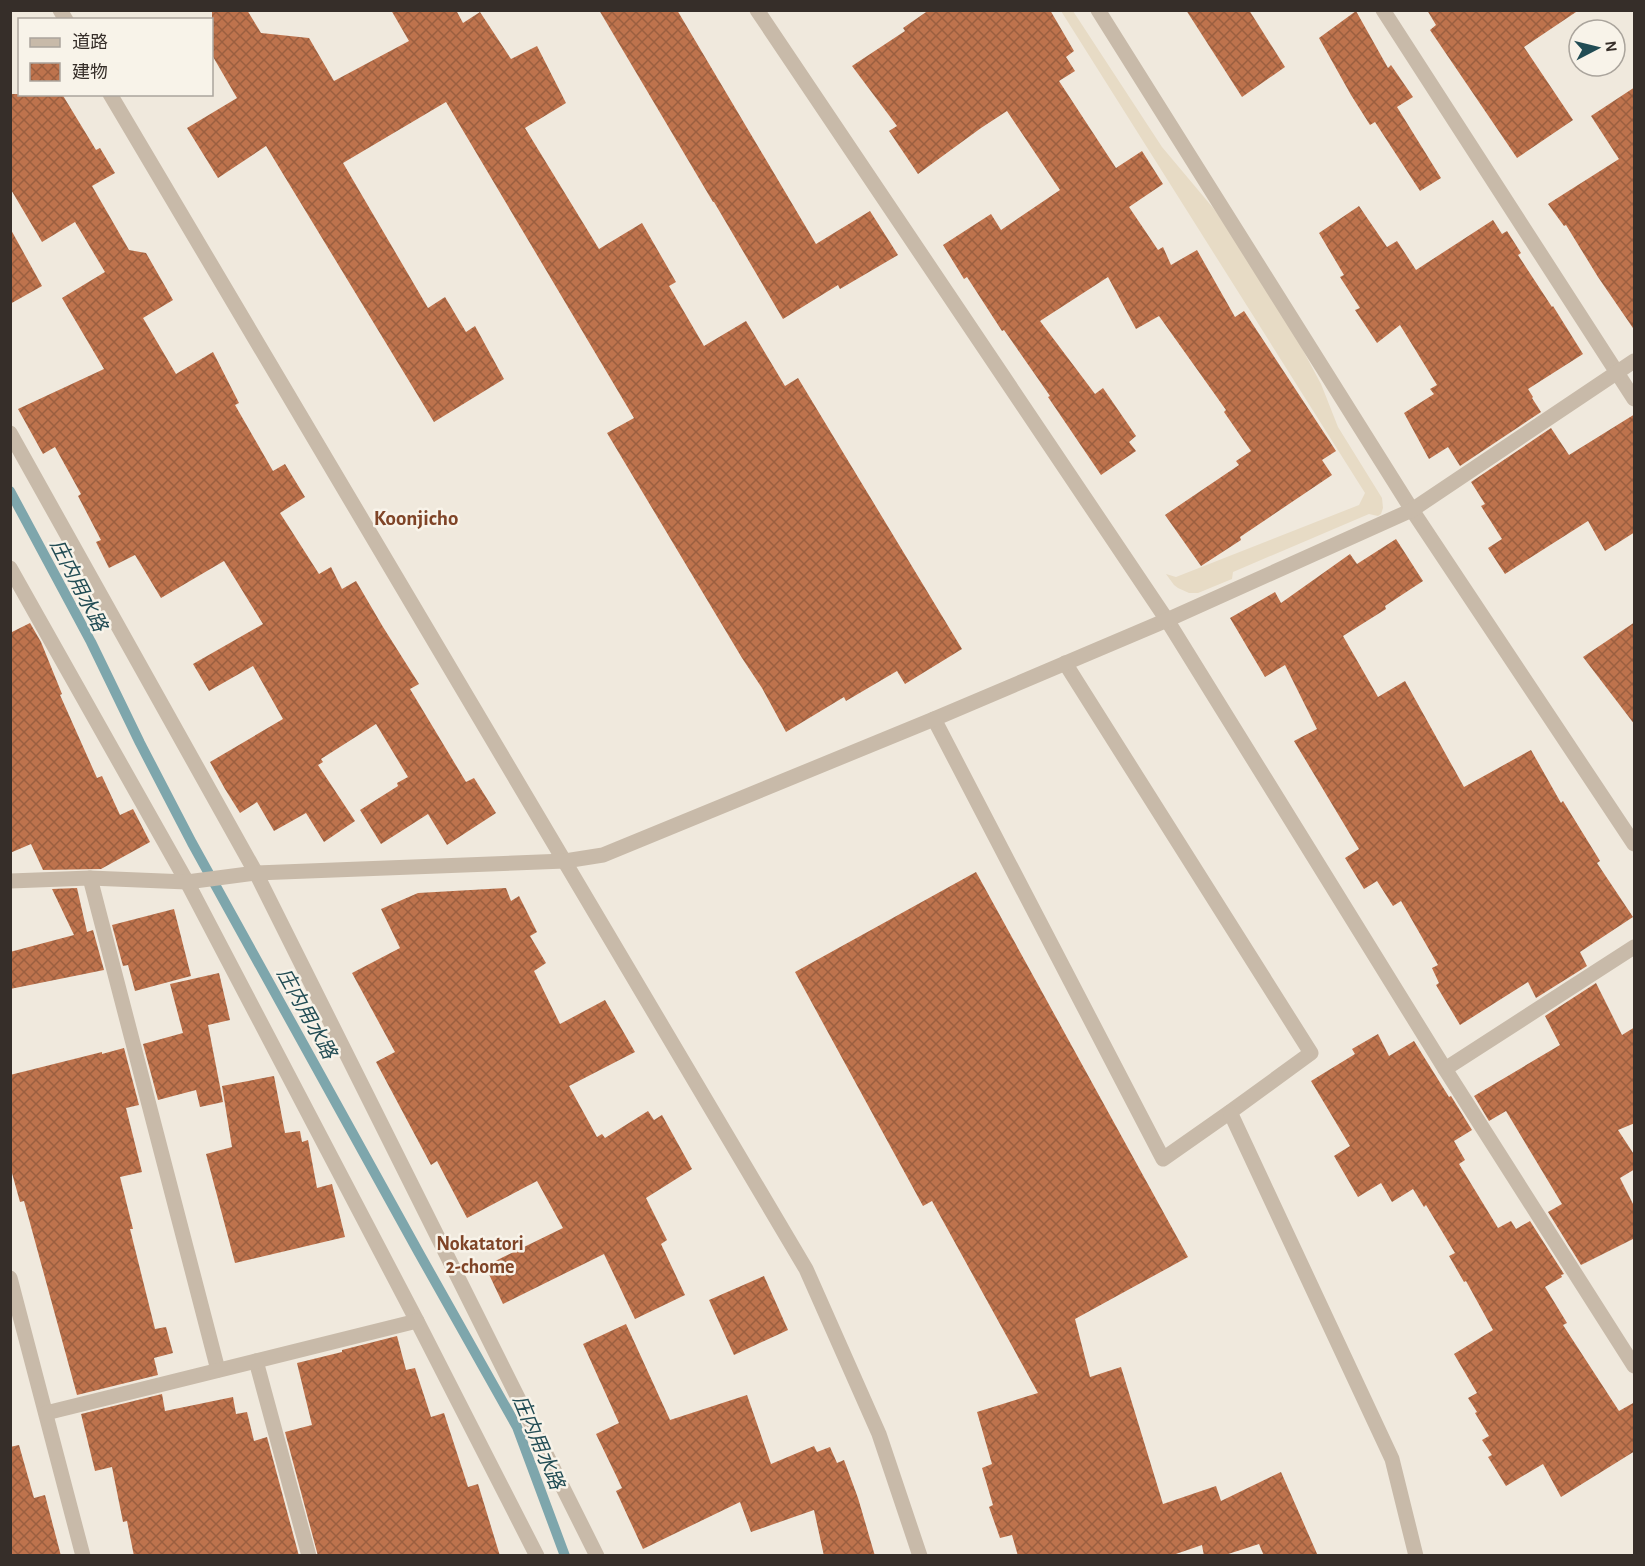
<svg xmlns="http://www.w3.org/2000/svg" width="1645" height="1566" font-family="'Alegreya Sans','Noto Sans JP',sans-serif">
<defs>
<pattern id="building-cross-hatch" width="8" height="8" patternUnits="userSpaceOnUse" patternTransform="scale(1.5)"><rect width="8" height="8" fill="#be734d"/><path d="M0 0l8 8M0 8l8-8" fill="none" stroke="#9b5f40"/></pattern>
</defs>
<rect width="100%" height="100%" fill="#f0e9dd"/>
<polygon fill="#e7dbc5" points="1061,11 1073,11 1162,147 1214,209 1275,298 1321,384 1338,427 1382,498 1383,508 1381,514 1378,516 1369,514 1233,572 1232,579 1198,593 1189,593 1178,588 1174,585 1166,574 1176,577 1359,505 1365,493"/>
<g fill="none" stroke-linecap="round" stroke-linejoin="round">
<polyline stroke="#7ea6ac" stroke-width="10" points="10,491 91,642 140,743 192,843 419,1253 517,1427 565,1556"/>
</g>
<g fill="url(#building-cross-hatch)">
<polygon points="212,10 247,10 261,33 309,38 334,81 409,41 391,10 456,10 463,23 480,12 511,59 537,46 566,103 525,128 599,249 642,223 676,282 669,286 704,346 746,321 785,386 798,378 962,649 905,684 897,671 846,701 844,697 786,732 762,688 742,658 607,433 634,418 446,102 343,163 428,308 445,297 466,332 475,326 504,379 434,422 266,146 218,178 187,128 237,98 212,55"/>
<polygon points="599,10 677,10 816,244 870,211 898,255 840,289 838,285 783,319 714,202 713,202"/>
<polygon points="929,10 1050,10 1074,51 1066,57 1075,71 1059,81 1116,168 1142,151 1163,184 1129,207 1158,250 1163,247 1171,265 1197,250 1235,317 1244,311 1336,451 1322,460 1332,475 1240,537 1241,540 1201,566 1165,515 1239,465 1236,461 1251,451 1224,412 1226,410 1159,316 1136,329 1108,277 1040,321 1095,394 1103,388 1136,436 1129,442 1136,451 1101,475 1048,397 1050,396 1004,330 1002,331 967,277 964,279 943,245 991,214 1001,230 1060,190 1007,111 981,128 918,174 889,131 897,126 852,66 905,31 903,28"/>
<polygon points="1186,10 1249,10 1285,67 1242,97"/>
<polygon points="1427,10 1579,10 1524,47 1573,120 1517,158 1430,30 1436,25"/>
<polygon points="1356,11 1388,68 1391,65 1413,97 1397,107 1441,178 1420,191 1375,122 1370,125 1351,95 1319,38"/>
<polygon points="1635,87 1635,331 1598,277 1566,225 1564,226 1548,204 1619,159 1591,116"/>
<polygon points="10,94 62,94 96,150 100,148 115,173 92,186 129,250 146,253 173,300 143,318 176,374 213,352 239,403 235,405 273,471 285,464 305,497 280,513 319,574 331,567 342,589 356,581 383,627 419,684 410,689 466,782 474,778 496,813 447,845 428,814 381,844 360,810 398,786 397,783 408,777 376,724 321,759 323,762 318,765 355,821 324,842 306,813 274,831 257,802 240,813 225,789 210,762 283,719 253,666 209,691 193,664 263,624 224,561 161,598 135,555 109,568 96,542 101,540 78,496 81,494 55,447 43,454 18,409 104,369 62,298 105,272 75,222 42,242 10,188"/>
<polygon points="1359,206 1387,247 1397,241 1416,270 1493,220 1502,234 1507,231 1521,253 1518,255 1552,307 1553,306 1583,354 1528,389 1533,397 1532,398 1541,412 1460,466 1448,447 1429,459 1404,413 1434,394 1430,389 1437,385 1400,325 1377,343 1355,310 1360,308 1340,277 1344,275 1319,233"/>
<polygon points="10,228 42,286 10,304"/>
<polygon points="1635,414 1635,532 1605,551 1588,521 1505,574 1488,548 1502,539 1481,506 1485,504 1471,482 1551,428 1569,455"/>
<polygon points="1396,539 1423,581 1385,606 1386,609 1343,636 1378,697 1405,681 1464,787 1531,750 1561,803 1563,801 1600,861 1597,863 1633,917 1580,952 1587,966 1536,998 1528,982 1460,1025 1436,985 1439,983 1432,968 1438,965 1401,901 1393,906 1377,881 1364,889 1345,858 1359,849 1294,741 1317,729 1285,665 1265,677 1230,618 1275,592 1281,603 1350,554 1357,564"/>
<polygon points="1635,622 1635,725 1583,657"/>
<polygon points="30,623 41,642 62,694 60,695 97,778 102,776 120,815 133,809 150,842 101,869 43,870 31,844 10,853 10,633"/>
<polygon points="976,872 1188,1257 1075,1319 1090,1377 1121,1367 1163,1504 1216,1486 1221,1501 1281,1472 1318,1556 1264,1556 1259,1544 1222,1556 1204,1556 1202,1545 1170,1556 1018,1556 1012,1535 1000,1538 989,1507 993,1505 982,1468 992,1464 977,1412 1038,1393 932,1201 923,1206 795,972"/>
<polygon points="77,888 87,932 93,930 104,970 10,989 10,952 74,935 52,889"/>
<polygon points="506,888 511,901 519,896 537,932 530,936 546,963 534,971 560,1024 605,1000 635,1052 569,1086 597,1137 602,1134 605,1138 648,1111 654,1120 662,1115 692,1169 646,1198 667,1240 661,1244 685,1295 635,1319 604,1254 503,1304 485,1266 563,1228 537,1181 467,1218 437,1161 431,1165 376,1062 395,1052 352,973 400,948 381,909 418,893"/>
<polygon points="174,909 191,976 135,991 128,965 123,966 112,925"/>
<polygon points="219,973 230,1020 208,1025 223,1102 200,1107 196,1090 158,1100 143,1044 183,1033 170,984"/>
<polygon points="1596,983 1622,1035 1635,1027 1635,1123 1618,1130 1635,1156 1635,1169 1620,1178 1635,1208 1635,1238 1581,1265 1548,1212 1562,1204 1506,1111 1489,1121 1474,1096 1560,1045 1545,1016"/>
<polygon points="1378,1034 1389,1056 1414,1041 1449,1097 1451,1096 1472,1130 1454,1141 1465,1160 1459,1164 1498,1228 1511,1221 1516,1229 1530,1221 1564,1274 1561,1275 1562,1277 1545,1287 1567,1323 1563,1325 1619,1411 1635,1402 1635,1451 1561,1497 1543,1464 1506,1486 1488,1457 1492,1455 1482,1440 1489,1436 1475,1413 1477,1412 1468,1398 1477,1393 1454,1354 1493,1330 1466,1281 1464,1282 1449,1256 1455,1253 1426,1205 1424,1207 1413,1189 1392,1202 1381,1183 1358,1197 1334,1156 1350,1146 1311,1081 1355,1054 1352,1049"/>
<polygon points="124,1048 139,1105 126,1108 142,1172 120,1177 133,1229 130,1229 155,1329 166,1327 173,1353 154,1358 158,1375 77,1395 24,1201 20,1202 10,1166 10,1075 102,1052 102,1054"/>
<polygon points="274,1076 285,1133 300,1131 302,1142 308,1140 317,1188 332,1184 345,1237 235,1263 206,1154 232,1147 222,1086"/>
<polygon points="764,1276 788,1330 734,1355 709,1300"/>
<polygon points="626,1324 670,1420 747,1395 771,1464 814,1446 817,1452 830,1447 837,1463 844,1460 858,1498 875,1556 824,1556 814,1510 751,1532 740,1502 643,1549 616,1491 622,1488 596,1434 619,1423 583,1344"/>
<polygon points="397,1336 406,1370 415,1368 431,1417 444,1413 468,1487 478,1484 500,1556 318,1556 285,1432 312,1425 297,1363 342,1352 342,1350"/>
<polygon points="162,1394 165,1411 233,1397 236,1414 247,1412 254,1441 267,1437 299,1556 134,1556 127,1521 123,1522 112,1467 95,1471 81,1414"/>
<polygon points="19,1445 34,1498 45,1495 61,1556 10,1556 10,1447"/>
</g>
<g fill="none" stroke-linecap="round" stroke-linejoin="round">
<g stroke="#c8baa9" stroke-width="15">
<polyline points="60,10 66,20"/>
<polyline points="757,10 1167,620 1445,1069 1634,1366"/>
<polyline points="1098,10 1412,510 1634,844"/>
<polyline points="1383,10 1634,399"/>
<polyline points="110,94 806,1269 879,1434 920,1556"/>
<polyline points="10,433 256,873 597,1556"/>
<polyline points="10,568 187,882 417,1321 537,1556"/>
<polyline points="934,719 1163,1159 1230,1112 1311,1053 1065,663"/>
<polyline points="90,878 218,1370"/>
<polyline points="10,881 90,878 187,882 256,873 565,861 603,855 934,719 1167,620 1412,510 1634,361"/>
<polyline points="1445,1069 1634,947"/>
<polyline points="1230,1112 1392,1459 1416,1556"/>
<polyline points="10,1278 83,1556"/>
<polyline points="256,1361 309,1556"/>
<polyline points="46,1413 417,1321"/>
</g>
</g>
<g text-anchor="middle" stroke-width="5" stroke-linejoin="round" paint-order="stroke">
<g font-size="20" font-style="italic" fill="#214c54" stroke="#f8f3e9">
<text transform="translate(79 585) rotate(63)" y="7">庄内用水路</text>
<text transform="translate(307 1013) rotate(61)" y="7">庄内用水路</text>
<text transform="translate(539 1442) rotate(67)" y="7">庄内用水路</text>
</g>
<g font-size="20" font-weight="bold" fill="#7f4427" stroke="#f8f3e9">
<text x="480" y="1250">Nokatatori<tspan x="480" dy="23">2-chome</tspan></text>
</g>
<g font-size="21" font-weight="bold" fill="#7f4427" stroke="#f8f3e9">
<text x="416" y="525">Koonjicho</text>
</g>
</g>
<rect width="1645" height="1566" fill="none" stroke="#362e29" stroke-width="24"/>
<rect x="18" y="18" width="195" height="78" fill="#f8f3e9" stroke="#aaa49c" stroke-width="1.5"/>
<rect x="30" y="38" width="30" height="9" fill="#c8baa9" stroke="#aaa49c" stroke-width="1.5"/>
<text x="72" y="48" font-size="18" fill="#362e29">道路</text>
<rect x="30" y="63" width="30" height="18" fill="url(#building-cross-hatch)" stroke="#aaa49c" stroke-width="1.5"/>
<text x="72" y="78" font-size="18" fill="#362e29">建物</text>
<g transform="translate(1597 48) rotate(83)"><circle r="28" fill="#f8f3e9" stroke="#aaa49c" stroke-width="1.5"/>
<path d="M0-4.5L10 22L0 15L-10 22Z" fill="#214c54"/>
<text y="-9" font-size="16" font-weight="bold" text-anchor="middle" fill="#362e29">N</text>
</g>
</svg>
